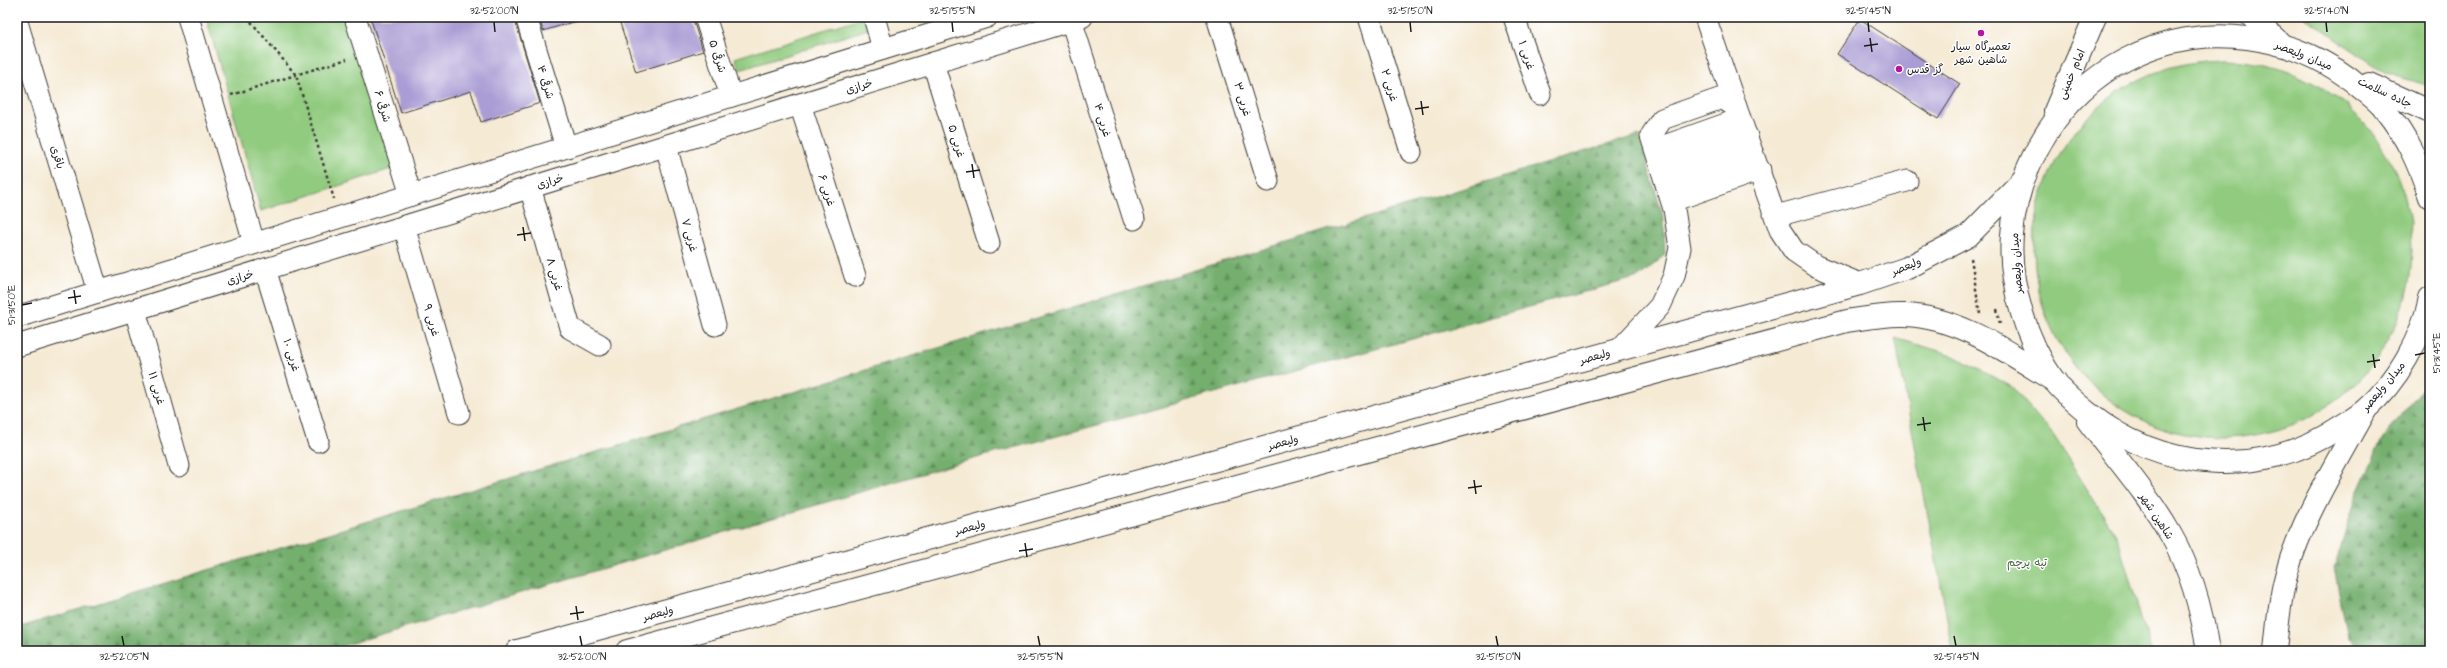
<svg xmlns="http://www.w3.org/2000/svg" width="2447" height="668" font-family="'Architects Daughter','Playpen Sans Arabic',sans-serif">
<defs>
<pattern id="forest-firs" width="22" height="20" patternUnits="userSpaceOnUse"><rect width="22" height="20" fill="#74af6e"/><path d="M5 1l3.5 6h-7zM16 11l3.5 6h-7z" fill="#5e8e5a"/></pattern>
</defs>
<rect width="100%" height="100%" fill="#fff"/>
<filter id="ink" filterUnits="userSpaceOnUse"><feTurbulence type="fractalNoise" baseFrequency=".025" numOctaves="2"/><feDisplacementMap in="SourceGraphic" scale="8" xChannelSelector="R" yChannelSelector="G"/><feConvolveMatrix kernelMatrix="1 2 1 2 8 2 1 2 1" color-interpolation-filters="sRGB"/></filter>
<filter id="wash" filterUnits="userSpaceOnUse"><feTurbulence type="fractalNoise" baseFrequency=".012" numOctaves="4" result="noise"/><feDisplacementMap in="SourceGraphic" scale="16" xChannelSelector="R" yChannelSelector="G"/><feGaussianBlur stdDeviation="0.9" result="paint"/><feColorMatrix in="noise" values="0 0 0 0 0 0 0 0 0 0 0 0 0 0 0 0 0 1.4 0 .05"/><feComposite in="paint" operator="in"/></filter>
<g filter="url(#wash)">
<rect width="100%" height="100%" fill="#f5ead4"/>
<g fill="#91cb7f" stroke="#56744e">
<polygon points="206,17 346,17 394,168 261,211"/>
<polygon points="864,17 868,29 740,70 735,58"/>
<polygon points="2304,17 2423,17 2430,19 2430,86 2386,73"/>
<circle cx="2223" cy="249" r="189"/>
<polygon points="1895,338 1950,354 2012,387 2054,436 2117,537 2151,651 1953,651"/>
</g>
<g fill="url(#forest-firs)" stroke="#486645">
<polygon points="1639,135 1664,220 1665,255 1639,277 955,464 325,651 17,651 17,628"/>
<polygon points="2430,380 2430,651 2362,651 2348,637 2334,568 2358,492 2384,435"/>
</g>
<g id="blocks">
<g fill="#aa9cd4">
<polygon points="370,17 514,17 540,103 481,122 471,91 401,113"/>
<polygon points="539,17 576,17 576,21 543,31"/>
<polygon points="618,17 692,17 703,51 636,72"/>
<polygon points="1860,19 1960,84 1938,119 1837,54"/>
</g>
</g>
</g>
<g filter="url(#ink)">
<use href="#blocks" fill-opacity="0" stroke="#3d3b38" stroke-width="1"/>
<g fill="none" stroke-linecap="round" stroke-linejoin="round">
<g stroke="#3d3b38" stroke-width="23">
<g id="minor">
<polyline points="188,17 254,243"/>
<polyline points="355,17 411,195"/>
<polyline points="526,17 566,147"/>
<polyline points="705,17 731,96"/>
<polyline points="874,17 883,49"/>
<polyline points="1217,17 1268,181"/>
<polyline points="1369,17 1411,152"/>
<polyline points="1514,17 1540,94"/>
<polyline points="1705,17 1736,107"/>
<polyline points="1071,20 1134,219"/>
<polyline points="17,22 98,292"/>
<polyline points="933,63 989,243"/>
<polyline points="800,104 855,276"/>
<polyline points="666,146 715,325"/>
<polyline points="1656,149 1740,119"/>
<polyline points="1661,166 1747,136"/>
<polyline points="1666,184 1753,154"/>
<polyline points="530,187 570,328 600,345"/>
<polyline points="1672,201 1760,170"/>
<polyline points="1776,216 1907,181"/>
<polyline points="404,226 459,413"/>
<polyline points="265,269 318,441"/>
<polyline points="135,310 179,466"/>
<polyline points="17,317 987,17"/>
<polyline points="17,346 1082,17"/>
<polyline points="1620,349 1660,306 1674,276 1680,248 1674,209 1651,136 1662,119 1722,98 1736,107 1780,230 1794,251 1816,266 1860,284"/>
</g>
</g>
<g stroke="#3d3b38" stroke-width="24">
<g id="major">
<polyline points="2252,17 2280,43"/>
<polyline points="2369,84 2430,112"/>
<polyline points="2055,111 2095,17"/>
<path d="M2430,197C2418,162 2408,139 2385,110C2379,102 2370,95 2362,89C2298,33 2201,19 2125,60C2061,93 2017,164 2012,235C2008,283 2027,343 2055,382C2064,393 2076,403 2087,412C2160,471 2261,480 2340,427C2349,421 2359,416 2366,409C2397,382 2422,338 2430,298"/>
<path d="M2088,421C2116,458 2148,494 2171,535C2191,570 2202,611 2208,651"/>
<polyline points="517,651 1860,284 1907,268 1968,236 2022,181"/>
<path d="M627,651L1847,321C1866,318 1886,314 1905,315C1960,317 2010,354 2056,382"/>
<path d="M2275,651C2277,629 2279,606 2284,584C2296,528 2336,464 2364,413"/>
</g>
</g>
<g stroke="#3d3b38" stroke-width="2.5" stroke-dasharray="3 3" stroke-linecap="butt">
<polyline points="247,17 296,75 334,199"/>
<polyline points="231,95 347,59"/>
<polyline points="1971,258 1980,314"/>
<polyline points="1997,309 2000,324"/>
</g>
<use href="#minor" stroke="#fff" stroke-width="21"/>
<use href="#major" stroke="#fff" stroke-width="22"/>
</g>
</g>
<path fill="none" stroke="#1c1c1c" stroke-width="1.5" d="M494,22L495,32M952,22L953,32M1410,22L1411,32M1868,22L1869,32M2326,22L2327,32M1870,38L1872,52M1864,46L1878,44M1421,101L1423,115M1415,109L1429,107M972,164L974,178M966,172L980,170M523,227L525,241M517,235L531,233M74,290L76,304M68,298L81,296M22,305L32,303M2373,354L2375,368M2415,355L2425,353M2367,362L2380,360M1923,417L1925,431M1917,425L1931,423M1474,480L1476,494M1468,488L1482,486M1025,543L1027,557M1019,551L1033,549M576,606L578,620M570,614L584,612M122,636L124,646M580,636L582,646M1038,636L1040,646M1496,636L1498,646M1954,636L1956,646"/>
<g fill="#b5179e" stroke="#fff" stroke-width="1.5">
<circle cx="1981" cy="33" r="4"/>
<circle cx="1899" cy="69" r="4"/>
</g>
<g text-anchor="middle" stroke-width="3" stroke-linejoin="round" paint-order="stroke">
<g font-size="11" fill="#1c1c1c" stroke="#fff">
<text x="1981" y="50">تعمیرگاه سیار<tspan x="1981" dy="13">شاهین شهر</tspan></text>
<text x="1907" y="73" text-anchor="start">گز قدس</text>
</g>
<g font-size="11" fill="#1c1c1c" stroke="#fff">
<text transform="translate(1527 55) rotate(72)" y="4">۱ غربی</text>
<text transform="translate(2304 55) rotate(22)" y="4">میدان ولیعصر</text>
<text transform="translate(718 56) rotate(72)" y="4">۵ شرقی</text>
<text transform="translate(2071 74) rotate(-67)" y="4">امام خمینی</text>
<text transform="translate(546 82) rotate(73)" y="4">۴ شرقی</text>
<text transform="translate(1390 85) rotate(73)" y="4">۲ غربی</text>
<text transform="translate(859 86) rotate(-17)" y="4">خرازی</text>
<text transform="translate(2385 92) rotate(25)" y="4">جاده سلامت</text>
<text transform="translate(1243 99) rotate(73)" y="4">۳ غربی</text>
<text transform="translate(383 106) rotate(73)" y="4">۶ شرقی</text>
<text transform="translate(1103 120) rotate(73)" y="4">۴ غربی</text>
<text transform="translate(957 141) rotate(73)" y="4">۵ غربی</text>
<text transform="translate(58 157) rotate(73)" y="4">باقری</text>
<text transform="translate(550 181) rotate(-17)" y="4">خرازی</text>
<text transform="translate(827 190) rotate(72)" y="4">۶ غربی</text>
<text transform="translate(690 235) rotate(75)" y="4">۷ غربی</text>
<text transform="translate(2016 263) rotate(-94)" y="4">میدان ولیعصر</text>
<text transform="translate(1906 266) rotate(-22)" y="4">ولیعصر</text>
<text transform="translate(555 274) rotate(74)" y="4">۸ غربی</text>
<text transform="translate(240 277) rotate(-17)" y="4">خرازی</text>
<text transform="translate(432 320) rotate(74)" y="4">۹ غربی</text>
<text transform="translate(292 355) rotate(73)" y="4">۱۰ غربی</text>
<text transform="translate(1595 356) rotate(-15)" y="4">ولیعصر</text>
<text transform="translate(2383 386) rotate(-50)" y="4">میدان ولیعصر</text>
<text transform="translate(157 388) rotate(74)" y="4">۱۱ غربی</text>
<text transform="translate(1283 442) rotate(-15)" y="4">ولیعصر</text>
<text transform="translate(2157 516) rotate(57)" y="4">شاهین شهر</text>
<text transform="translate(970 527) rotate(-15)" y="4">ولیعصر</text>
<text transform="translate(658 613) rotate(-15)" y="4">ولیعصر</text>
</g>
<g font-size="11" fill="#4b6244" stroke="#fff">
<text x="2027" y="566">تپه پرچم</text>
</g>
</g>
<rect width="2447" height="668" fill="none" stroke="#fff" stroke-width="44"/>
<rect x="22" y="22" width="2403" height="624" fill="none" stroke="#1c1c1c" stroke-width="1.5"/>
<g font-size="10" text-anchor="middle" fill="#1c1c1c">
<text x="494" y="14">32°52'00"N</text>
<text x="952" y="14">32°51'55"N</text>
<text x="1410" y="14">32°51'50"N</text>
<text x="1868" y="14">32°51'45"N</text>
<text x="2326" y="14">32°51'40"N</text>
<text transform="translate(11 305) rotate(-90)" y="4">51°31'50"E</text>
<text transform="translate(2436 353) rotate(-90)" y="4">51°31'45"E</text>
<text x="124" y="660">32°52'05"N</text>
<text x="582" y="660">32°52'00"N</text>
<text x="1040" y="660">32°51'55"N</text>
<text x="1498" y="660">32°51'50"N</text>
<text x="1956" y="660">32°51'45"N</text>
</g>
</svg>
